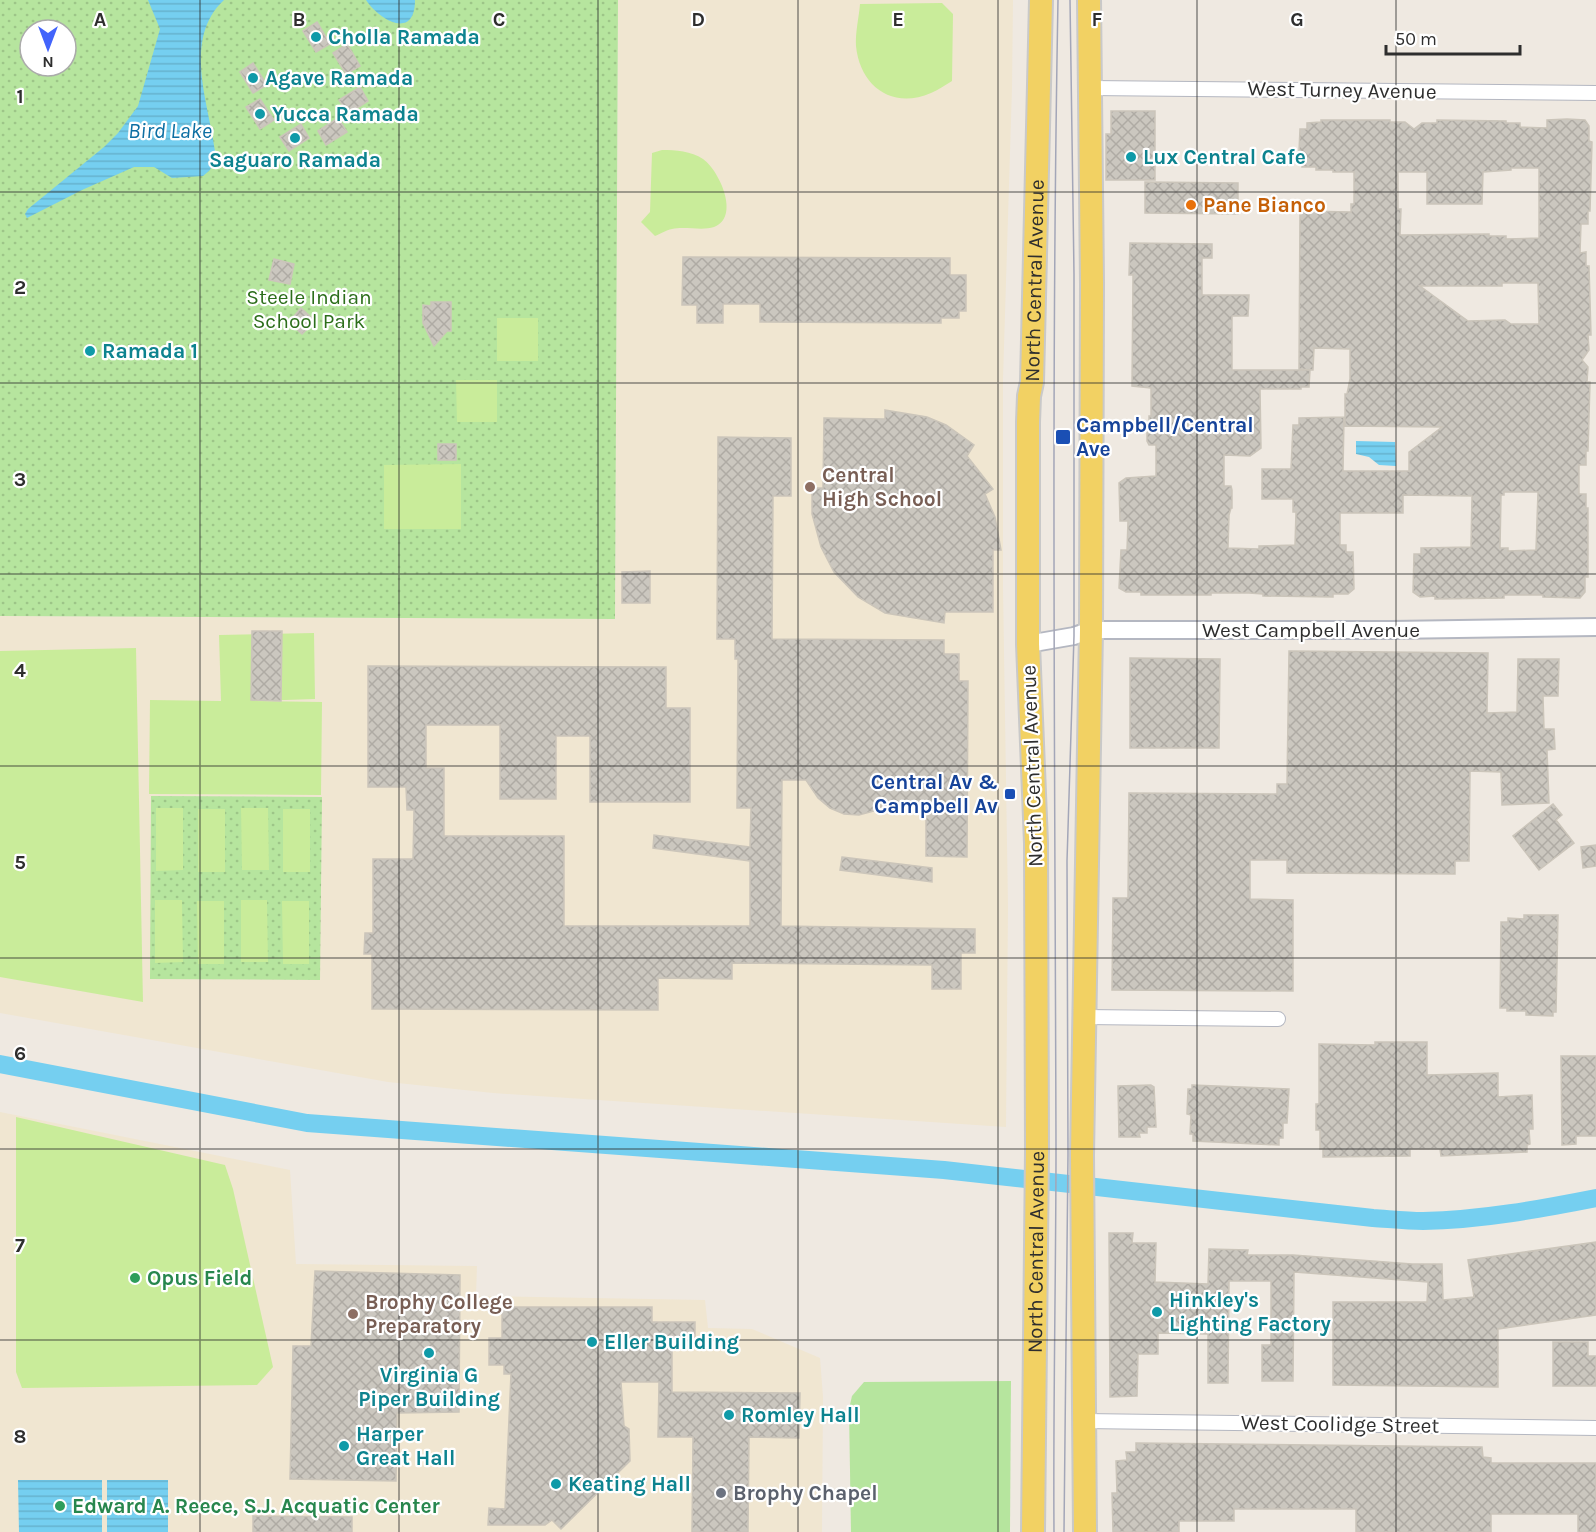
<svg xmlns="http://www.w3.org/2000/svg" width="1596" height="1532" font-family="Karla,sans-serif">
<defs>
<pattern id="park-dots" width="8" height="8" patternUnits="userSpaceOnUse" patternTransform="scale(1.5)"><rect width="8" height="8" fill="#b6e59e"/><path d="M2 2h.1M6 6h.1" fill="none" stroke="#9dc588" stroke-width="1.8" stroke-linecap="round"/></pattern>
<pattern id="water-rules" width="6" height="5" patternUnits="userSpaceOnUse" patternTransform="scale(1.5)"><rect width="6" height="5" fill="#75cff0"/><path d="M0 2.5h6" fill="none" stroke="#66b2ce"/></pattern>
<pattern id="building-cross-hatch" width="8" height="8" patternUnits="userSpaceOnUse" patternTransform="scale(1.5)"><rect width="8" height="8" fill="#cbc7bf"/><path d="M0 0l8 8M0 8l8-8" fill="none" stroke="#afaba4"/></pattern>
</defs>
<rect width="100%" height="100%" fill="#efe9e1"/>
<g fill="#f0e6d1">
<polygon points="618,0 1013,0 1012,88 1003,379 1003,588 1008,907 1006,1127 493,1093 388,1082 0,1013 0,616 615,619"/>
<polygon points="0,1112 290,1170 296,1264 477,1266 476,1296 705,1300 708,1328 752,1329 820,1358 823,1397 822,1532 0,1532"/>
</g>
<polygon fill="#b6e59e" points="1011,1381 1010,1532 851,1532 849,1409 852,1396 864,1382"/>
<g fill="url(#park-dots)" fill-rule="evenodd">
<path d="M0,0H618L615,619L0,616ZM30,30H66V66H30Z"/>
<polygon points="151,796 322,797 320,980 150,979"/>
</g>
<g fill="#c9ec9a">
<path d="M942,3L953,14L952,81C945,85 938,90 931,93C892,110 860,86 856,46C855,33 859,17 860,4Z"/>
<path d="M662,150C676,150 691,151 703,159C719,170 741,217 714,227C702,231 685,226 672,229C666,230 660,234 655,236L641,222L650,212L652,153Z"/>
<rect x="497" y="318" width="41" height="43"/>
<polygon points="456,380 497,380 497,422 457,422"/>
<polygon points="461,464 461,529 384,529 384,465"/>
<polygon points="314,633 315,699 255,701 322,702 321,795 149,794 150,700 221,701 219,635"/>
<polygon points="136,648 143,1002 0,977 0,651"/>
<polygon points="156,808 183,808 183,870 156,871"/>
<polygon points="241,808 268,808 269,870 242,870"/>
<rect x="198" y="809" width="27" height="63"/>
<rect x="283" y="809" width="27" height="63"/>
<polygon points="155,900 182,900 183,962 155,963"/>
<polygon points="241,900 267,900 268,962 241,962"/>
<polygon points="197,901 224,901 224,964 198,964"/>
<polygon points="282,901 309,901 309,964 283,964"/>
<polygon points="16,1117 225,1165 233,1189 273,1367 257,1385 22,1388 16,1372"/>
</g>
<g fill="url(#water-rules)">
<path d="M148,0H224C182,39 209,103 215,151L214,161L210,170L203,176L172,178L154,167H134L82,190L27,218L25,214L28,209L104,147L118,133L138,106L160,29Z"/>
<path d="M366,0H415C415,40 380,21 366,0Z"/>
<polygon points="1356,441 1395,442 1396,466 1379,465 1369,457 1356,454"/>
<polygon points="18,1480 102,1480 102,1532 19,1532"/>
<rect x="107" y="1480" width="61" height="52"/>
</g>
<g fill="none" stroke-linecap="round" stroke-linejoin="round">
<path stroke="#75cff0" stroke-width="18" d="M0,1064L307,1123L944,1170L1373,1218C1389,1219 1406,1221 1423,1221C1481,1220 1540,1209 1596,1198"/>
</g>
<g fill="url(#building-cross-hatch)" stroke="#cbc5ba" stroke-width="1.5" fill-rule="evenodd">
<polygon points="317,22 330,44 316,52 303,31"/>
<polygon points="347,44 360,66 346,74 333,53"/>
<polygon points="253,63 267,85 253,93 240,72"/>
<polygon points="360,87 368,101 348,114 339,100"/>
<polygon points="260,99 274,120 260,129 246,107"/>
<polygon points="1111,111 1155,111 1155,180 1106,180 1106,134 1111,134"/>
<polygon points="338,118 347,132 326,145 318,131"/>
<path d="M1567,119L1585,120L1589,126V141L1592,142L1590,211H1588V224H1581L1580,253L1586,252V266H1589L1591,335H1588L1589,350L1582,360L1588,367L1587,382H1590L1588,451H1586V465H1579V494H1586V508H1588V577H1585V592L1580,598L1543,597V595H1504V598L1435,599V596L1420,597L1413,592L1414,554H1421V548L1471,547L1472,496L1403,495V513H1340V545H1346V552H1353L1354,589L1348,594H1333V597L1263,596V594L1249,593H1211V595H1141V592H1126L1119,588L1121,550H1127L1128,521H1120L1119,483L1126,478L1156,476V445H1149L1147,441V423H1149V416H1151V388L1132,386L1133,275H1129L1130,243L1212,244V258H1202V295H1249L1248,316H1232V370H1310L1309,387H1301V389H1260L1261,448L1250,456L1224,455V486H1231L1232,490V508H1231L1229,515L1228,548L1259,549V546L1295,545L1296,512H1293V499H1262V469H1291L1293,425H1299V418L1344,417L1343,471H1409V452L1442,427L1345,426V394H1347L1350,379V349L1314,348L1313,370L1299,369L1300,211L1351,212V204H1354V172H1333V170H1316V167H1302V158H1300V152H1299L1300,129H1307V123L1321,122V120H1390V122H1405L1414,129L1422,123H1437V120L1506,121V123H1520V127L1547,128V120ZM1511,168H1539V238L1506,239V236H1489V234L1400,235L1401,209H1398V172H1427V204H1482L1483,172L1511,170ZM1502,283H1538L1539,324H1511L1505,320L1468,321L1420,286H1502ZM1504,492H1538L1536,550L1508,551V548H1500L1501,495H1504Z"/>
<polygon points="301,124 309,138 289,151 280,137"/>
<polygon points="1145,182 1238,183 1238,214 1145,213"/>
<polygon points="683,257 950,258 950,275 966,275 966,311 959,311 959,318 941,318 941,323 760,322 760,304 723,304 723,323 697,323 697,305 682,305"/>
<polygon points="274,259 294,264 290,284 269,280"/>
<polygon points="431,302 451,302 451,331 447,331 434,346 423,323 423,305 431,306"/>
<polygon points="301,308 315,321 302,334 289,322"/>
<polygon points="885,410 927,417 946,425 974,445 967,456 993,489 985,494 995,517 1001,550 993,550 993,612 945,612 944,623 885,613 858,597 834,572 821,547 812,514 812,488 823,488 824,418 885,419"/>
<polygon points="718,437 791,438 791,496 773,496 772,639 944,640 944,654 959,654 959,681 968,681 967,857 926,856 926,807 881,807 877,810 859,815 844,814 830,808 818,798 806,780 782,780 781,926 975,929 975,953 961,953 961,989 932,989 932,965 732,963 732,979 658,978 658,1010 372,1009 372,954 364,954 365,933 373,933 373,859 413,859 414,810 407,810 406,787 368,787 368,666 666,667 666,708 690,708 690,802 590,802 590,736 556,736 556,799 500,799 500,725 426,725 426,768 444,768 444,836 564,836 564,926 750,926 750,861 653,848 654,835 750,847 751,808 737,808 738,659 735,659 735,639 717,639"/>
<rect x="438" y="444" width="18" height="16"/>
<polygon points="650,571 650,603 622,603 622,572"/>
<polygon points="252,631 282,631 281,701 251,700"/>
<polygon points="1289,651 1488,653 1487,713 1517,712 1518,659 1559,659 1558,696 1543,696 1544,729 1554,729 1555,749 1547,750 1549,803 1502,805 1501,772 1470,771 1469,861 1455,861 1455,874 1287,873 1287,860 1250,860 1250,899 1293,900 1293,991 1112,990 1113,898 1128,898 1129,793 1277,794 1277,784 1287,784"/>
<polygon points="1130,658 1220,659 1219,748 1130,748"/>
<polygon points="1553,804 1562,815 1556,820 1574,843 1539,870 1513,836"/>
<polygon points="1596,845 1596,866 1583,868 1581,847"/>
<polygon points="842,857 932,868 932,882 840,870"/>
<polygon points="1524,915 1558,915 1556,1012 1553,1012 1553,1016 1526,1015 1526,1011 1507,1011 1507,1008 1500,1008 1501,922 1508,922 1508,918 1524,919"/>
<polygon points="1375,1042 1427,1042 1427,1075 1498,1073 1498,1097 1532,1095 1533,1129 1529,1129 1530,1144 1527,1145 1527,1152 1441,1156 1440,1149 1410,1149 1410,1156 1323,1157 1323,1149 1320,1149 1320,1130 1316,1130 1316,1104 1319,1104 1319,1044 1375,1045"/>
<polygon points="1561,1056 1596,1056 1596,1136 1576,1136 1576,1144 1562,1145"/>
<polygon points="1151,1085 1154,1087 1156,1127 1147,1127 1147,1133 1139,1133 1140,1137 1119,1137 1118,1086"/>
<polygon points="1192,1085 1289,1089 1287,1123 1283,1123 1283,1138 1279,1138 1279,1145 1193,1141 1193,1134 1190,1134 1191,1115 1187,1114 1188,1089 1192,1089"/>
<polygon points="1109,1233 1133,1233 1132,1243 1156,1243 1155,1282 1208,1284 1209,1249 1248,1250 1247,1255 1293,1255 1412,1264 1442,1264 1443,1300 1474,1297 1468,1260 1596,1242 1596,1315 1498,1329 1498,1387 1333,1385 1333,1302 1427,1302 1428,1282 1294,1272 1293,1381 1262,1381 1262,1345 1271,1345 1271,1281 1229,1281 1228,1383 1208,1383 1208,1334 1158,1333 1158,1354 1138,1354 1137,1396 1110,1397"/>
<polygon points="315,1271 460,1275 459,1412 397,1413 396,1481 290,1479 293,1346 311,1346"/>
<polygon points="502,1307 652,1307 652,1322 695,1322 695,1347 672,1347 672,1392 800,1393 799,1438 749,1437 748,1532 692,1532 693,1437 658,1437 659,1382 621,1382 624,1426 629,1429 630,1461 561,1529 552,1520 545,1525 488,1525 489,1508 505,1509 511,1374 504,1374 504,1365 489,1365 489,1338 502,1338"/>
<polygon points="1553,1342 1588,1342 1588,1356 1596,1356 1596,1386 1553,1386"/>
<polygon points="1136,1443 1482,1447 1483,1457 1491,1458 1491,1463 1596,1463 1596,1532 1578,1532 1578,1514 1491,1514 1491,1532 1356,1532 1356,1509 1234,1509 1234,1521 1179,1521 1179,1532 1113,1532 1112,1493 1117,1493 1116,1461 1127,1460 1126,1452 1136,1452"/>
<polygon points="253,1516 352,1517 352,1532 253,1532"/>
</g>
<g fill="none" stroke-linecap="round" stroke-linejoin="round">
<g stroke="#b4b7c1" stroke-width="16">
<g id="minor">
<polyline points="1089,88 1596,93"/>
<polyline points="1084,1017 1278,1019"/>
<polyline points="1084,1421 1596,1428"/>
</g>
</g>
<g stroke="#b4b7c1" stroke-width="20">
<polyline id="tertiary" points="1028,644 1074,636 1091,630 1391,630 1596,627"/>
</g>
<g stroke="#c9c9c9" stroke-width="26">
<g id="primary">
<path id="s1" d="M1033,1532L1037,1151L1036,843L1028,644V422L1029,396L1032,382L1041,0"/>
<polyline points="1085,1532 1082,1155 1091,630 1092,283 1089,0"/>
</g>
</g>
<use href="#minor" stroke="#fff" stroke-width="14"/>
<use href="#tertiary" stroke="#fff" stroke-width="16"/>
<use href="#primary" stroke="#f2d163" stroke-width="22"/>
<g stroke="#a3a6b8" stroke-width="1.5">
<path d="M1054,1532C1053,1404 1056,1275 1056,1147C1055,765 1051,382 1058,0"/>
<polyline points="1064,1532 1068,1154 1067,861 1074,636 1074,274 1070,0"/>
</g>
</g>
<path fill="none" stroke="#2e2e2e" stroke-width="1.5" stroke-opacity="0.55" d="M200,0V1532M399,0V1532M598,0V1532M798,0V1532M998,0V1532M1197,0V1532M1396,0V1532M0,192H1596M0,383H1596M0,574H1596M0,766H1596M0,958H1596M0,1149H1596M0,1340H1596"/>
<g fill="#0f9aa8" stroke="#fff" stroke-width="2">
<circle cx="316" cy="37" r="6"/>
<circle cx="253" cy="78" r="6"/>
<circle cx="260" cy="114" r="6"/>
<circle cx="295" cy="138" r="6"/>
<circle cx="1131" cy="157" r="6"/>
<circle cx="90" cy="351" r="6"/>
<circle cx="1157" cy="1312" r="6"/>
<circle cx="592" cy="1342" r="6"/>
<circle cx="429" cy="1353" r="6"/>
<circle cx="729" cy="1415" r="6"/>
<circle cx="344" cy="1446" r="6"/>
<circle cx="556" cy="1484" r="6"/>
</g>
<circle fill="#e8710a" stroke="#fff" stroke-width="2" cx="1191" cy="205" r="6"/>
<g fill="#1a4fb4" stroke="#fff" stroke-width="2">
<rect x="1055" y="429" width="16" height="16" rx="3"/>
<rect x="1004" y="788" width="12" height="12" rx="3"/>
</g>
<g fill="#8d6e63" stroke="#fff" stroke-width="2">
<circle cx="810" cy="487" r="6"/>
<circle cx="353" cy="1314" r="6"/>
</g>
<g fill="#2e9e5b" stroke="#fff" stroke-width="2">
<circle cx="135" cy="1278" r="6"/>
<circle cx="60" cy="1506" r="6"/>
</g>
<circle fill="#6b7280" stroke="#fff" stroke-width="2" cx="721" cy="1493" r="6"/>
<g text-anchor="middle" stroke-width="4.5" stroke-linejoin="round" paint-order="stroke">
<g font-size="21" font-weight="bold" fill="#0d838f" stroke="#fff" text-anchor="start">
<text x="328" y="44">Cholla Ramada</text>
<text x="265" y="85">Agave Ramada</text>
<text x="272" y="121">Yucca Ramada</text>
<text x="1143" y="164">Lux Central Cafe</text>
<text x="295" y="167" text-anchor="middle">Saguaro Ramada</text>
<text x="102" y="358">Ramada 1</text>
<text x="1169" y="1307">Hinkley's<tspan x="1169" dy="24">Lighting Factory</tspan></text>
<text x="604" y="1349">Eller Building</text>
<text x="429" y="1382" text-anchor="middle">Virginia G<tspan x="429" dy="24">Piper Building</tspan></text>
<text x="741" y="1422">Romley Hall</text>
<text x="356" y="1441">Harper<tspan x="356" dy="24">Great Hall</tspan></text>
<text x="568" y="1491">Keating Hall</text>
</g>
<g font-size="21" fill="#2e2e2e" stroke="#fff">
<text transform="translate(1342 90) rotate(1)" y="7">West Turney Avenue</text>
<text dy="7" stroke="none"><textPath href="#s1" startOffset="1252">North Central Avenue</textPath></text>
<text x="1311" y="637">West Campbell Avenue</text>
<text transform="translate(1032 766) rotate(-92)" y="7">North Central Avenue</text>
<text dy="7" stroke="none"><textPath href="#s1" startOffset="280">North Central Avenue</textPath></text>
<text transform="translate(1340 1424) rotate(1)" y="7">West Coolidge Street</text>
</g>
<g font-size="21" font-weight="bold" fill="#c56008" stroke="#fff" text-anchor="start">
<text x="1203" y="212">Pane Bianco</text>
</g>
<g font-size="21" fill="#2c6e1b" stroke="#fff">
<text x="309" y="304">Steele Indian<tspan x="309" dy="24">School Park</tspan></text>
</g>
<g font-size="21" font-weight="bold" fill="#164399" stroke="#fff" text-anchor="start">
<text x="1076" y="432">Campbell/Central<tspan x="1076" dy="24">Ave</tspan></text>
<text x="998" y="789" text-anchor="end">Central Av &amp;<tspan x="998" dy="24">Campbell Av</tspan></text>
</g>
<g font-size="21" font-weight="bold" fill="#785e54" stroke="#fff" text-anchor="start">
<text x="822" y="482">Central<tspan x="822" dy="24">High School</tspan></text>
<text x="365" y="1309">Brophy College<tspan x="365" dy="24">Preparatory</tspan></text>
</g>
<g font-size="21" font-weight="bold" fill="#27864d" stroke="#fff" text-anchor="start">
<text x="147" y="1285">Opus Field</text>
<text x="72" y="1513">Edward A. Reece, S.J. Acquatic Center</text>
</g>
<g font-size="21" font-weight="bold" fill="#5b616d" stroke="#fff" text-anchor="start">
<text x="733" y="1500">Brophy Chapel</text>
</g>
<g font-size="22" font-style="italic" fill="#0d6fa3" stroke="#fff">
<text x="170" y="138">Bird Lake</text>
</g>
</g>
<g font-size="20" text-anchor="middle" font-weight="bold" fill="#2e2e2e" stroke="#fff" stroke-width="4.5" stroke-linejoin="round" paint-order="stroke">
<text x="100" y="26">A</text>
<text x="299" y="26">B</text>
<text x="499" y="26">C</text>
<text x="698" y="26">D</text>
<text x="898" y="26">E</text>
<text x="1097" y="26">F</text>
<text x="1297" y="26">G</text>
<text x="20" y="103">1</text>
<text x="20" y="294">2</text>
<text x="20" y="486">3</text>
<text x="20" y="677">4</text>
<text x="20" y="869">5</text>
<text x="20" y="1060">6</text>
<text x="20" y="1252">7</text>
<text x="20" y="1443">8</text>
</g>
<g transform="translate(48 48) rotate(180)"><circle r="28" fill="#ffffff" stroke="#ababab" stroke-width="1.5"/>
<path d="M0-4.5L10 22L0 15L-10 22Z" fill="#4264fb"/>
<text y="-9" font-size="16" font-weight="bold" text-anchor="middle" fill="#2e2e2e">N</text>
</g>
<path d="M1386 45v9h134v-9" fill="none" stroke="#2e2e2e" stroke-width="3"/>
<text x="1395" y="45" font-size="18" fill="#2e2e2e" stroke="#ffffff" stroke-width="4.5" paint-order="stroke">50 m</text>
</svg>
